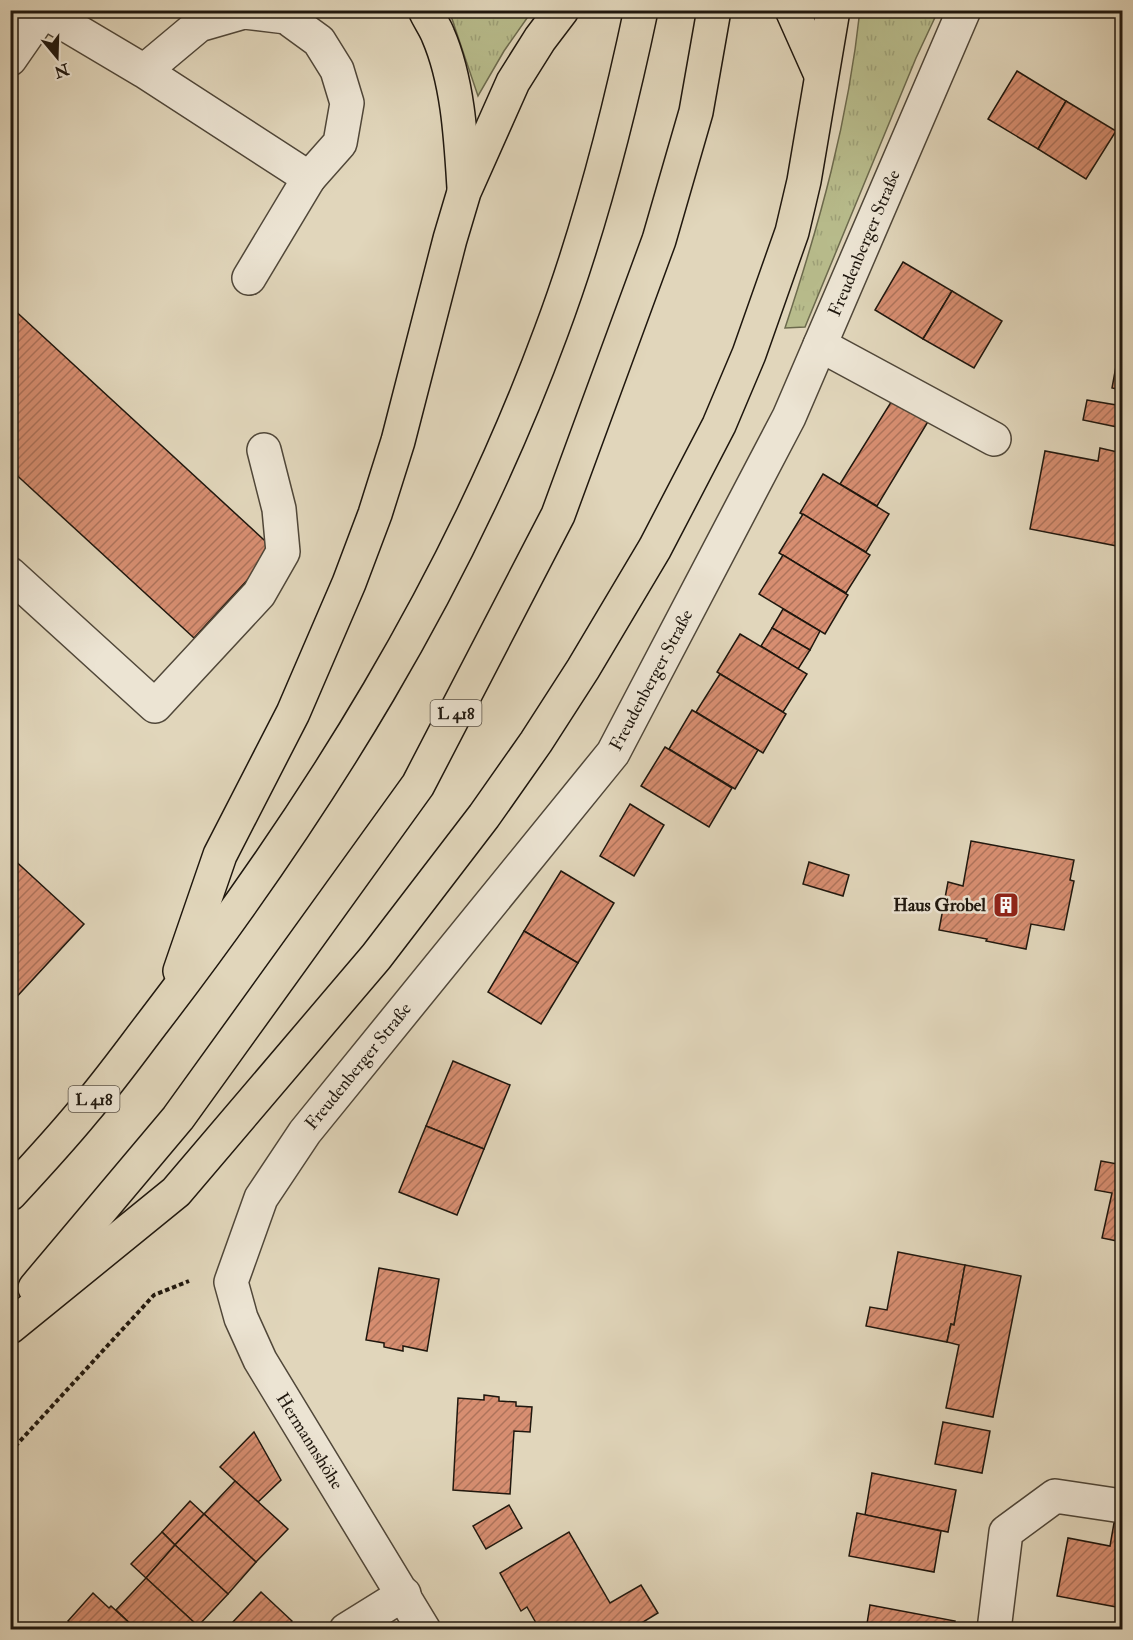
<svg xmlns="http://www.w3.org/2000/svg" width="1133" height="1640" font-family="'IM FELL Double Pica',serif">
<defs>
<pattern id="grass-tufts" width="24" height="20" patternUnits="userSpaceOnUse" patternTransform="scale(1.5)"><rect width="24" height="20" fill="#b8bc8c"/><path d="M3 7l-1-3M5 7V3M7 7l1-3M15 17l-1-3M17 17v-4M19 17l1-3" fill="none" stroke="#9ea178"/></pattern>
<pattern id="building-hatch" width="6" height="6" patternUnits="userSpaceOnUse" patternTransform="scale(1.5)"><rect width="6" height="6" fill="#d78e71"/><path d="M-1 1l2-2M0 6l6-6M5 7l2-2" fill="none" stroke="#ae735b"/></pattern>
</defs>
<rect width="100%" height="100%" fill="#e1d6bb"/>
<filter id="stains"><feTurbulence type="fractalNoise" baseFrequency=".00333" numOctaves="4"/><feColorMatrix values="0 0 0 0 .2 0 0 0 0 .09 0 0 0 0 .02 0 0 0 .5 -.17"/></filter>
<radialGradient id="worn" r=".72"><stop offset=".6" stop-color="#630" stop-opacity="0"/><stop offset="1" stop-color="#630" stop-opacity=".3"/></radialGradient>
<g fill="url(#grass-tufts)" stroke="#6c6a4d" stroke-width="1.5">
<path d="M860,10L938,11L916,58L805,327L785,328C820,222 848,122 860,10Z"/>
<polygon points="448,11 532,11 504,51 478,96 451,16"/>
</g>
<g fill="url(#building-hatch)" stroke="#1f170e" stroke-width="1.5">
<polygon points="1017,71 1066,101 1038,149 988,119"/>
<polygon points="1066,101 1116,131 1086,179 1038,149"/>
<polygon points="903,262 952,291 923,339 875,310"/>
<polygon points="952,291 1002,321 974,368 923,339"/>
<polygon points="10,306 275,550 194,638 10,469"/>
<polygon points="1122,334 1122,390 1112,388"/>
<polygon points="893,399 929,420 877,506 840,484"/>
<polygon points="1087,400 1122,406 1122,428 1083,420"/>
<polygon points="1100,448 1122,453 1122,547 1030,529 1045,451 1098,461"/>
<polygon points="823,474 889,514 866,552 800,513"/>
<polygon points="803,514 870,555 846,593 779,553"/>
<polygon points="783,555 848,595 825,634 759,594"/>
<polygon points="783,609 820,631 810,650 772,628"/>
<polygon points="772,628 810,650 798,669 761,646"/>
<polygon points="740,634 807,674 783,712 717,672"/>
<polygon points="720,674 786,714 763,753 696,712"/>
<polygon points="692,710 758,750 735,789 669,749"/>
<polygon points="665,747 732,788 709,827 641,786"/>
<polygon points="630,804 664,825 634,876 600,856"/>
<polygon points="971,841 1074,860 1070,880 1074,881 1064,930 1031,924 1026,949 986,941 987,939 939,930 948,882 963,886"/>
<polygon points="10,856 84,924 10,1004"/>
<polygon points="809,862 849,875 843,896 803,884"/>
<polygon points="561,871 614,903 578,963 524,931"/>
<polygon points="524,931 578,963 541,1024 488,992"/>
<polygon points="453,1061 510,1085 484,1149 426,1126"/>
<polygon points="426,1126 484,1149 457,1215 399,1192"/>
<polygon points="1101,1161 1117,1164 1118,1161 1122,1162 1122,1242 1102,1238 1112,1193 1095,1190"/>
<polygon points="898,1252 965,1265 954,1325 951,1324 947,1342 866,1326 870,1307 887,1310"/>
<polygon points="965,1265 1021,1276 993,1417 946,1408 959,1345 947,1342 951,1324 954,1325"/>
<polygon points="379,1268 439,1279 427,1351 403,1346 403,1351 384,1347 384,1343 366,1340"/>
<polygon points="484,1395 499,1397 499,1401 516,1402 516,1406 532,1407 530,1432 514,1431 510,1494 453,1490 458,1398 484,1400"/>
<polygon points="943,1422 990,1431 982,1473 935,1464"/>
<polygon points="254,1432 281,1480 258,1502 220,1467"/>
<polygon points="872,1473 956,1490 948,1532 865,1515"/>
<polygon points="235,1481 288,1529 256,1562 204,1514"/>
<polygon points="190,1501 204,1514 175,1545 162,1532"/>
<polygon points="509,1505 522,1528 486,1549 473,1526"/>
<polygon points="857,1513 941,1531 934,1572 849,1556"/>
<polygon points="204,1514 256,1562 228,1594 175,1545"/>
<polygon points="1114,1523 1122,1525 1122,1608 1057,1596 1068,1538 1110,1546"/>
<polygon points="162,1532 175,1545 146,1578 131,1564"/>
<polygon points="569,1532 610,1603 641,1585 658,1613 630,1630 540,1630 527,1607 521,1611 500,1573"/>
<polygon points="175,1545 228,1594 198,1626 146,1578"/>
<polygon points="146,1578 198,1626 194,1630 137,1630 116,1610"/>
<polygon points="261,1592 292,1621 285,1630 237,1630 231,1624"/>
<polygon points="93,1593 109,1608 111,1606 137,1630 77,1630 68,1621"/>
<polygon points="870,1605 955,1621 953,1630 866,1630"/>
</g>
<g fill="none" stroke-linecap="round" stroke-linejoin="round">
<g stroke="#504739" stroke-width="36">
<g id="minor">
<polyline points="43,11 144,71 309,178 340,143 347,103 337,70 319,41 286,17 244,12 199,25 144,71"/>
<polyline points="10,59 44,10"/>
<polyline points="249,278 309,178"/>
<polyline points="820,345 994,439"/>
<polyline points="10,574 155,706 259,594 283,552 279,509 264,450"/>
<polyline points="346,1630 404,1594"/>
<polyline points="424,1630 260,1360 241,1318 231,1282 261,1198 305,1132 613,753 789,417 964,10"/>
<polyline points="994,1630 1006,1532 1055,1496 1122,1506"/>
</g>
</g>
<g stroke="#1f170e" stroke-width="36">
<g id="highway">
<path d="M425,10C429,19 435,27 438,35C458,81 461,139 464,188"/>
<polyline points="792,10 821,75"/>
<polyline points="180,971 220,855 293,713 349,583 375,514 398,441 450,239 464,192 513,82 540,39 562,10"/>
<path d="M10,1194C35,1167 60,1140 83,1112C108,1083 131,1051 154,1021C317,809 458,584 551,332C590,228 618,119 641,10"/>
<polyline points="35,1288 178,1118 418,785 558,515 659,240 696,112 714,10"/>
<polyline points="10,1327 176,1192 376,957 484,816 536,742 583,669 655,548 719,425 749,354 792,232 804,181 833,10"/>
</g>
</g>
<polyline stroke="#1f170e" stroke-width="4" stroke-dasharray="4.5 3" stroke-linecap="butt" points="10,1452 154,1295 189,1281"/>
<use href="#minor" stroke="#ece4d3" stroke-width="33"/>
<use href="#highway" stroke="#e1d6bb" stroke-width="33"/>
</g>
<defs>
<g id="building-square" transform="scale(1.35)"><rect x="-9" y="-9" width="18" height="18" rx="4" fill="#8f2418" stroke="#ece4d3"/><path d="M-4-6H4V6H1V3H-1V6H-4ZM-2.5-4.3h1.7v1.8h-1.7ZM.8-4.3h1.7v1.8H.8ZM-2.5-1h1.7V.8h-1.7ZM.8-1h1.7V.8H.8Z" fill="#fff"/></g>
</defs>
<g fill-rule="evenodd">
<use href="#building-square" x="1006" y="905"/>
</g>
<g text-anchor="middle" stroke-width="5" stroke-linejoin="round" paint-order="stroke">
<g fill="#ece4d3" stroke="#5c5449" stroke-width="1.5">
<rect x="430.5" y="700" width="51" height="26" rx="4.5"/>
<rect x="68.5" y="1086" width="51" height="26" rx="4.5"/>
</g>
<g font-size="16" font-weight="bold" fill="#1f170e">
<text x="456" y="719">L 418</text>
<text x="94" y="1105">L 418</text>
</g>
<g font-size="18" fill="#1f170e" stroke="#ece4d3">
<text transform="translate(864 243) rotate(-67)" y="6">Freudenberger Straße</text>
<text transform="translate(651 680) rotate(-62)" y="6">Freudenberger Straße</text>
<text transform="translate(358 1066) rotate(-51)" y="6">Freudenberger Straße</text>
<text transform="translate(310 1441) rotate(58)" y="6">Hermannshöhe</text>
</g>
<g font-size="18" font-weight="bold" fill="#1f170e" stroke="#ece4d3" text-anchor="end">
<text x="986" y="911">Haus Grobel</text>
</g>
</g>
<rect width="1133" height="1640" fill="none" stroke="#e1d6bb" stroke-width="36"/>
<rect x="12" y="12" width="1109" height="1616" fill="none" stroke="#1f170e" stroke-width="3"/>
<rect x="18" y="18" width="1097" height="1604" fill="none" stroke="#1f170e" stroke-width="1.5"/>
<g transform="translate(57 57) rotate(161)" stroke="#ece4d3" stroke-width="4.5" paint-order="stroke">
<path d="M0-4.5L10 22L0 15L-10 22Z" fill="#1f170e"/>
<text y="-9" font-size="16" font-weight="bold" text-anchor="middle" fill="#1f170e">N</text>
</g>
<rect width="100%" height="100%" filter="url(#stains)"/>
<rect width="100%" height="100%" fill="url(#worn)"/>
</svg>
